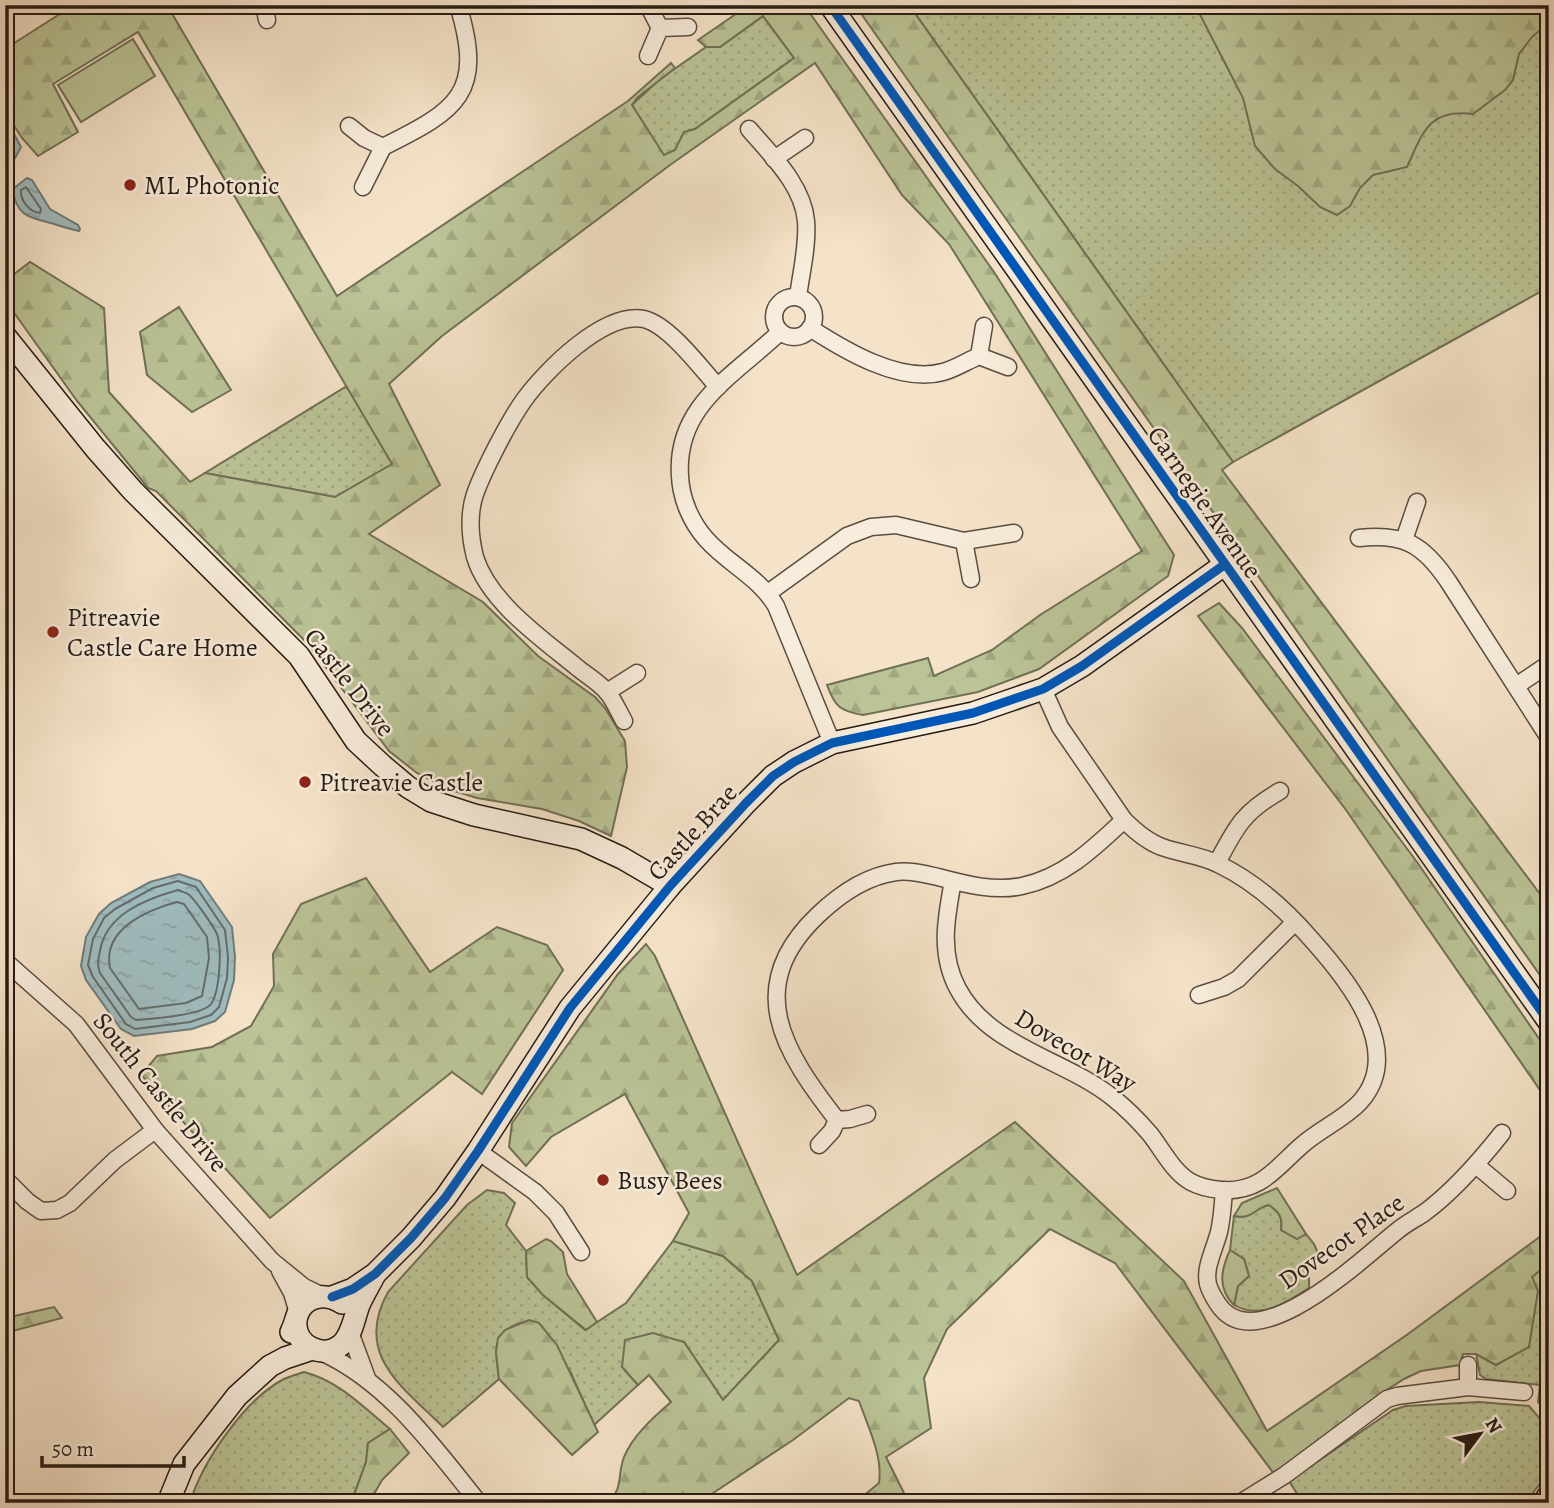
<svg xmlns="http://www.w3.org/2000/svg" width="1554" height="1508" font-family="Alegreya,serif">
<defs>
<pattern id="grass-dots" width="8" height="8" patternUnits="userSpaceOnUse" patternTransform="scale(1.75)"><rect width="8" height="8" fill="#bbc497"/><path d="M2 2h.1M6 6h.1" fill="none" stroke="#a1a881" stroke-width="1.8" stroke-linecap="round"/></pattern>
<pattern id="forest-firs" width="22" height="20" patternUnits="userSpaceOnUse" patternTransform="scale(1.75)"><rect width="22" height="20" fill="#bbc497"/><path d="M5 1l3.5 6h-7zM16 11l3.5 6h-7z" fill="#a1a881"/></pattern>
<pattern id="water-ripples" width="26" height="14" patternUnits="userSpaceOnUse" patternTransform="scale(1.75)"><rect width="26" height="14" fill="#a0bcbf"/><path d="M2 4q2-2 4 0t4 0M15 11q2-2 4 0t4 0" fill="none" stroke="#8aa1a3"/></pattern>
</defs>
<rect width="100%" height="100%" fill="#f5e3c9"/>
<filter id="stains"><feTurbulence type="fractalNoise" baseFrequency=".00286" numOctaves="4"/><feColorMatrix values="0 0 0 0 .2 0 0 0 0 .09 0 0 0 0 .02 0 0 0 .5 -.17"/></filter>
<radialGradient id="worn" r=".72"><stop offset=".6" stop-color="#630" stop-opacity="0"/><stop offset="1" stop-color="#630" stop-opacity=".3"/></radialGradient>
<g fill="url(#grass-dots)" stroke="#707056" stroke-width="2">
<polygon points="909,5 1549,5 1549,287 1233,462"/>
<polygon points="763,16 794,58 695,129 684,132 675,150 664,156 632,105 660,79 706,47 720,47"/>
<polygon points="347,386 393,464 335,497 205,473"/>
<path d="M487,1190L504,1193L515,1203L506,1225L526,1251L527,1277L543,1295L585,1330L626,1303L673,1241L723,1256L752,1281L779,1340L723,1400L684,1342L622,1367L638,1385L594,1425L571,1373L539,1323C528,1320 521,1321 511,1327C490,1337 497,1359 499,1379L443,1427C403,1387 353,1355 388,1292L467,1205Z"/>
<path d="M1269,1205C1279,1212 1283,1217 1281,1230L1296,1238L1306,1234L1314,1244L1318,1253L1309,1273V1288C1286,1303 1261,1320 1234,1305L1238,1286L1249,1276L1244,1259L1230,1250L1234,1216C1253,1219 1254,1208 1269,1205Z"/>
<polygon points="1549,1263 1549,1414 1538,1402 1540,1385 1486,1379 1480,1375 1476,1353 1496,1365 1532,1277"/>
<path d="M304,1372C339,1381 363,1407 390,1429L368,1443L366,1462L351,1503H190C202,1462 245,1399 284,1379C290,1376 298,1374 304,1372Z"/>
<polygon points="1479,1402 1529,1406 1549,1429 1549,1472 1525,1503 1303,1503 1289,1481 1393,1410 1406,1406"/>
</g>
<g fill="url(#forest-firs)" stroke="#707056" stroke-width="2">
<path d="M74,5H167L337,296L628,101L671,63L675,68L637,98L632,105L664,155L675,150L684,132L695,129L794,58L763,16L720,47H706L698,40L749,5H804L994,272L1174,555L1168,576L1039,669L978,692L863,715C840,711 835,707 827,685L928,658L934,676L992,650L1040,615L1142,551L949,244L902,195L815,63L670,165L442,336L389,384L440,485L369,534L483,602L538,656L595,697L605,708L625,741L627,767L611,836L579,821L542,809L477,798L448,789L417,773L389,751L309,645L156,491L148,488L77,401L5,300V281L30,262L104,308L109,392L190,482L205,473L335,497L392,464L138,32L53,84L78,132L38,156L22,138L5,112V49Z"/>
<polygon points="855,5 909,5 1233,462 1222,470 1549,906 1549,988"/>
<path d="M1195,5H1549V23L1532,37L1519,54L1513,80L1505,90L1473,114C1429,108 1423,132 1407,167L1373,175L1360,188L1350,206L1337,215L1320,207L1298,186L1275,169L1255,146L1243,98Z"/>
<polygon points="179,307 231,390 192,412 147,375 140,332"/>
<polygon points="1219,603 1242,628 1417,862 1549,1053 1549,1103 1346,810 1198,616"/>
<polygon points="366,878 430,972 497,927 547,945 563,970 482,1094 452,1072 270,1218 141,1075 157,1056 212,1047 251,1026 274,986 273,954 301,904"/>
<path d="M646,944L655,956L797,1275L1015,1122L1184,1281L1267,1431L1408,1334L1549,1230V1263L1532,1277L1538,1291L1529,1347L1496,1365L1476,1354H1463L1460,1365L1421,1371L1404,1379L1376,1397L1275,1475L1115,1263L1050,1229L947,1329L924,1378L931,1428L886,1457L909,1503H855L879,1483C883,1456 868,1427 859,1401L849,1398L793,1440L698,1503H607C624,1489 617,1475 624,1457C633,1435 654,1417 671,1402L649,1375L638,1385L622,1367L625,1340L653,1333L684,1342L723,1400L779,1340L752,1281L723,1256L673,1241L689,1213L625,1094L551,1137L526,1166L509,1147L512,1123L618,974Z"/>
<polygon points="546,1239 551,1241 563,1252 567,1274 597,1322 586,1330 543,1295 527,1277 526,1251"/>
<polygon points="54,1307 62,1318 5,1333 5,1318"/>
<polygon points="529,1320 539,1323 557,1345 598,1432 572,1455 499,1379 496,1352 498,1338 505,1330"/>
<polygon points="390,1429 409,1453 382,1480 369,1503 351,1503 366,1462 368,1443"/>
</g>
<g fill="#bbc497" stroke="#707056" stroke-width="2">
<polygon points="133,39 155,76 81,122 58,85"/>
<path d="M1277,1188L1306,1234L1297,1239L1281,1230C1283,1217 1279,1212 1269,1205C1254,1208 1253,1220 1234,1216L1242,1203Z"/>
<path d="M1230,1250L1244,1259L1249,1276L1238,1286L1234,1305C1217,1288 1221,1270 1230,1250Z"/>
</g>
<g fill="url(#water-ripples)" stroke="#6f7c7b" stroke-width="2">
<polygon points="5,117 21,147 15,158 8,164 5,164"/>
<path d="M27,178L32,180L50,209L78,225L80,229L79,231C70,229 60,226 51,223C30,218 15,215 13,189Z"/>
<polygon points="179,874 200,881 232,927 235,957 234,980 225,1012 215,1021 192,1029 134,1036 121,1029 86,980 81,966 86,937 99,914 111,903 150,882"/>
</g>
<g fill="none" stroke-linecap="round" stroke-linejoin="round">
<g stroke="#636c6a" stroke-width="2">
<path d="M26,187L41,209L40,213C29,212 20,200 21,190Z"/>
<polygon points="178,881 196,887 225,930 228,957 227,978 219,1007 211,1015 190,1022 135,1029 126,1024 93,977 88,965 93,939 104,918 115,909 153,888"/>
<path d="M178,890C180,891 187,893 188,894C194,898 214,927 217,934C222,949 220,991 211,1004C203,1015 150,1019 136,1020L131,1017L100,973C97,965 98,959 100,951C106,914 146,899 178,890Z"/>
<path d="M177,902L184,904L207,937L209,958L202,996L186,1003L139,1009L110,968C102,929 147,910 177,902Z"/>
</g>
<g stroke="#5a4d41" stroke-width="19">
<g id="street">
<polyline points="264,5 267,20"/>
<polyline points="648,5 660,28"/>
<polyline points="648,56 660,28 688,27"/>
<path d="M349,126L364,138L383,147C458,110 485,93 458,5"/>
<path d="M749,129C771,155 803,185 806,221C808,246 801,273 798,297"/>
<polyline points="774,159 805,138"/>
<polyline points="363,187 383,147"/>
<circle cx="794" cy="317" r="20"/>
<path d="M810,328C844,350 900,384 943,372C955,369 967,361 979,356L1008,367"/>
<path d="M780,332C735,375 675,405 680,476C681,499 691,522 706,539C728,564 759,577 776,606L832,743"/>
<polyline points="979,356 984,326"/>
<path d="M1359,538C1403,533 1423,544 1448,581L1549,738"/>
<polyline points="1404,540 1417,502"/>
<polyline points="964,541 971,579"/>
<polyline points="768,593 847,536 871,527 896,525 964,541 1014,533"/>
<polyline points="1516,686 1549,664"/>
<polyline points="607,692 637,673"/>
<path d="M624,721C619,712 614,701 608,693C601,684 588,676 579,669C544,640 489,603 475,557C470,537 468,515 475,494C484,469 509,421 524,400C545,371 604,311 644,319C669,325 701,368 718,387"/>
<path d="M1217,863C1236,827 1243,812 1280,791"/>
<path d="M953,881C946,918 939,954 958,989C989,1047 1064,1059 1112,1097C1126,1108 1138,1120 1150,1134C1162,1149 1173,1172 1191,1182C1200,1187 1211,1189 1221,1190C1260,1193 1276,1168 1301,1146C1320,1129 1343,1120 1360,1102C1406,1051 1347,979 1312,940C1286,910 1254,881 1218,864C1201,855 1181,854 1162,847C1148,842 1135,831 1124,820L1060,727L1043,689"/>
<polyline points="5,961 76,1024 155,1130 272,1261 304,1287 323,1296"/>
<polyline points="1199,995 1224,987 1238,979 1295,922"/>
<path d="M837,1120C784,1052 742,987 818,915C839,895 866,876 896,872C910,870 924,874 938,877C965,884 994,892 1022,886C1064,877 1093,849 1124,820"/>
<polyline points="819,1145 832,1131 837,1120 850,1119 867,1114"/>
<polyline points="478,1151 535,1192 556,1213 581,1252"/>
<polyline points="1476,1165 1507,1191"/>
<polyline points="5,1179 27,1201 41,1211 57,1210 70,1203 115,1160 155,1130"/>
<path d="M1224,1190C1223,1204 1222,1219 1219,1232C1215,1248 1204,1268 1208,1284C1210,1292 1214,1298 1218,1304C1256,1362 1364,1257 1397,1231C1405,1224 1415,1219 1424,1213C1454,1191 1479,1162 1502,1133"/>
<polyline points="280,1271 292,1293 298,1313"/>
<polyline points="350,1332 367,1378"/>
<path d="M321,1352C388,1382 434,1447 479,1503"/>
<polyline points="1468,1365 1468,1387"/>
<polyline points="1240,1503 1285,1475 1387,1399 1397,1396 1468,1387 1524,1392"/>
</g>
</g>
<g stroke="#261b14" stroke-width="24">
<g id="secondary">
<polyline points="830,5 1549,1022"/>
<polyline points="5,336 95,448 133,491 299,656 356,741 383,766 408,787 431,801 474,815 581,839 622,858 670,886"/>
<polyline points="332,1297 353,1289 375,1274 411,1238 445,1198 478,1151 570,1008 670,886 746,803 773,776 794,762 832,743 973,713 1043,689 1082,666 1224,565"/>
<path d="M296,1321C294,1345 322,1360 341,1345C352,1336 354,1318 359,1305C363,1295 369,1286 374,1276"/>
<path d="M291,1332C295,1325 296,1316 300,1309C310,1294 328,1294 342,1303"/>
<polyline points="168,1503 184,1464 237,1396 270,1366 285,1358 312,1349"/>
<polyline points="1543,1503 1549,1495"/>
</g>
</g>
<use href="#street" stroke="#f8eddc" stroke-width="16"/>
<use href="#secondary" stroke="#f8eddc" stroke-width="21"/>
<g stroke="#f8eddc" stroke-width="13">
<g id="cycleway">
<polyline points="830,5 1549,1022"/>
<polyline points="332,1297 353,1289 375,1274 411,1238 445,1198 478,1151 570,1008 670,886 746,803 773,776 794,762 832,743 973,713 1043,689 1082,666 1224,565"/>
</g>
</g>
<use href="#cycleway" stroke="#0057b8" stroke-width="9"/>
</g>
<g fill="#8f2418" stroke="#f8eddc" stroke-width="2.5">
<circle cx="130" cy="185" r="7"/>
<circle cx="53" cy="632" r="7"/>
<circle cx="305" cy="782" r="7"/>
<circle cx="603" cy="1180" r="7"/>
</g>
<g text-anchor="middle" stroke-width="5" stroke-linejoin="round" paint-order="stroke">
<g font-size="26" fill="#261b14" stroke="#f8eddc" text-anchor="start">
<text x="144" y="194">ML Photonic</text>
<text x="67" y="626">Pitreavie<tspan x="67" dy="30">Castle Care Home</tspan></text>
<text x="319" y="791">Pitreavie Castle</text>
<text x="617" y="1189">Busy Bees</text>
</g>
<g font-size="26" fill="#261b14" stroke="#f8eddc">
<text transform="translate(1205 502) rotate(55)" y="9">Carnegie Avenue</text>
<text transform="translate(350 682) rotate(52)" y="9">Castle Drive</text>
<text transform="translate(692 832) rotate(-48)" y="9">Castle Brae</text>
<text transform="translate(1076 1050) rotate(31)" y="9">Dovecot Way</text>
<text transform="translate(161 1092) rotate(51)" y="9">South Castle Drive</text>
<text transform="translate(1341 1241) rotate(-35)" y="9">Dovecot Place</text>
</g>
</g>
<rect width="1554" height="1508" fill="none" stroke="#f5e3c9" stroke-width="28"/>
<rect x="7" y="7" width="1540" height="1494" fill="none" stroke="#261b14" stroke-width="3.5"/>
<rect x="14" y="14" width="1526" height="1480" fill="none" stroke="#261b14" stroke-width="2"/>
<g transform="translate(1480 1434) rotate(58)" stroke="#f8eddc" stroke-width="5" paint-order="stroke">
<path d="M0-5L12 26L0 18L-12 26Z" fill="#261b14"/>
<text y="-10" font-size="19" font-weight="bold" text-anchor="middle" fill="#261b14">N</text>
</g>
<path d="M42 1456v10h142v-10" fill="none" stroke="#261b14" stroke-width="3.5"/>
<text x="52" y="1456" font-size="21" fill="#261b14" stroke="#f8eddc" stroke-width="5" paint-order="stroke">50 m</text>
<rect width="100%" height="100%" filter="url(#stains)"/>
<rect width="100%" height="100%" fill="url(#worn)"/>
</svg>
